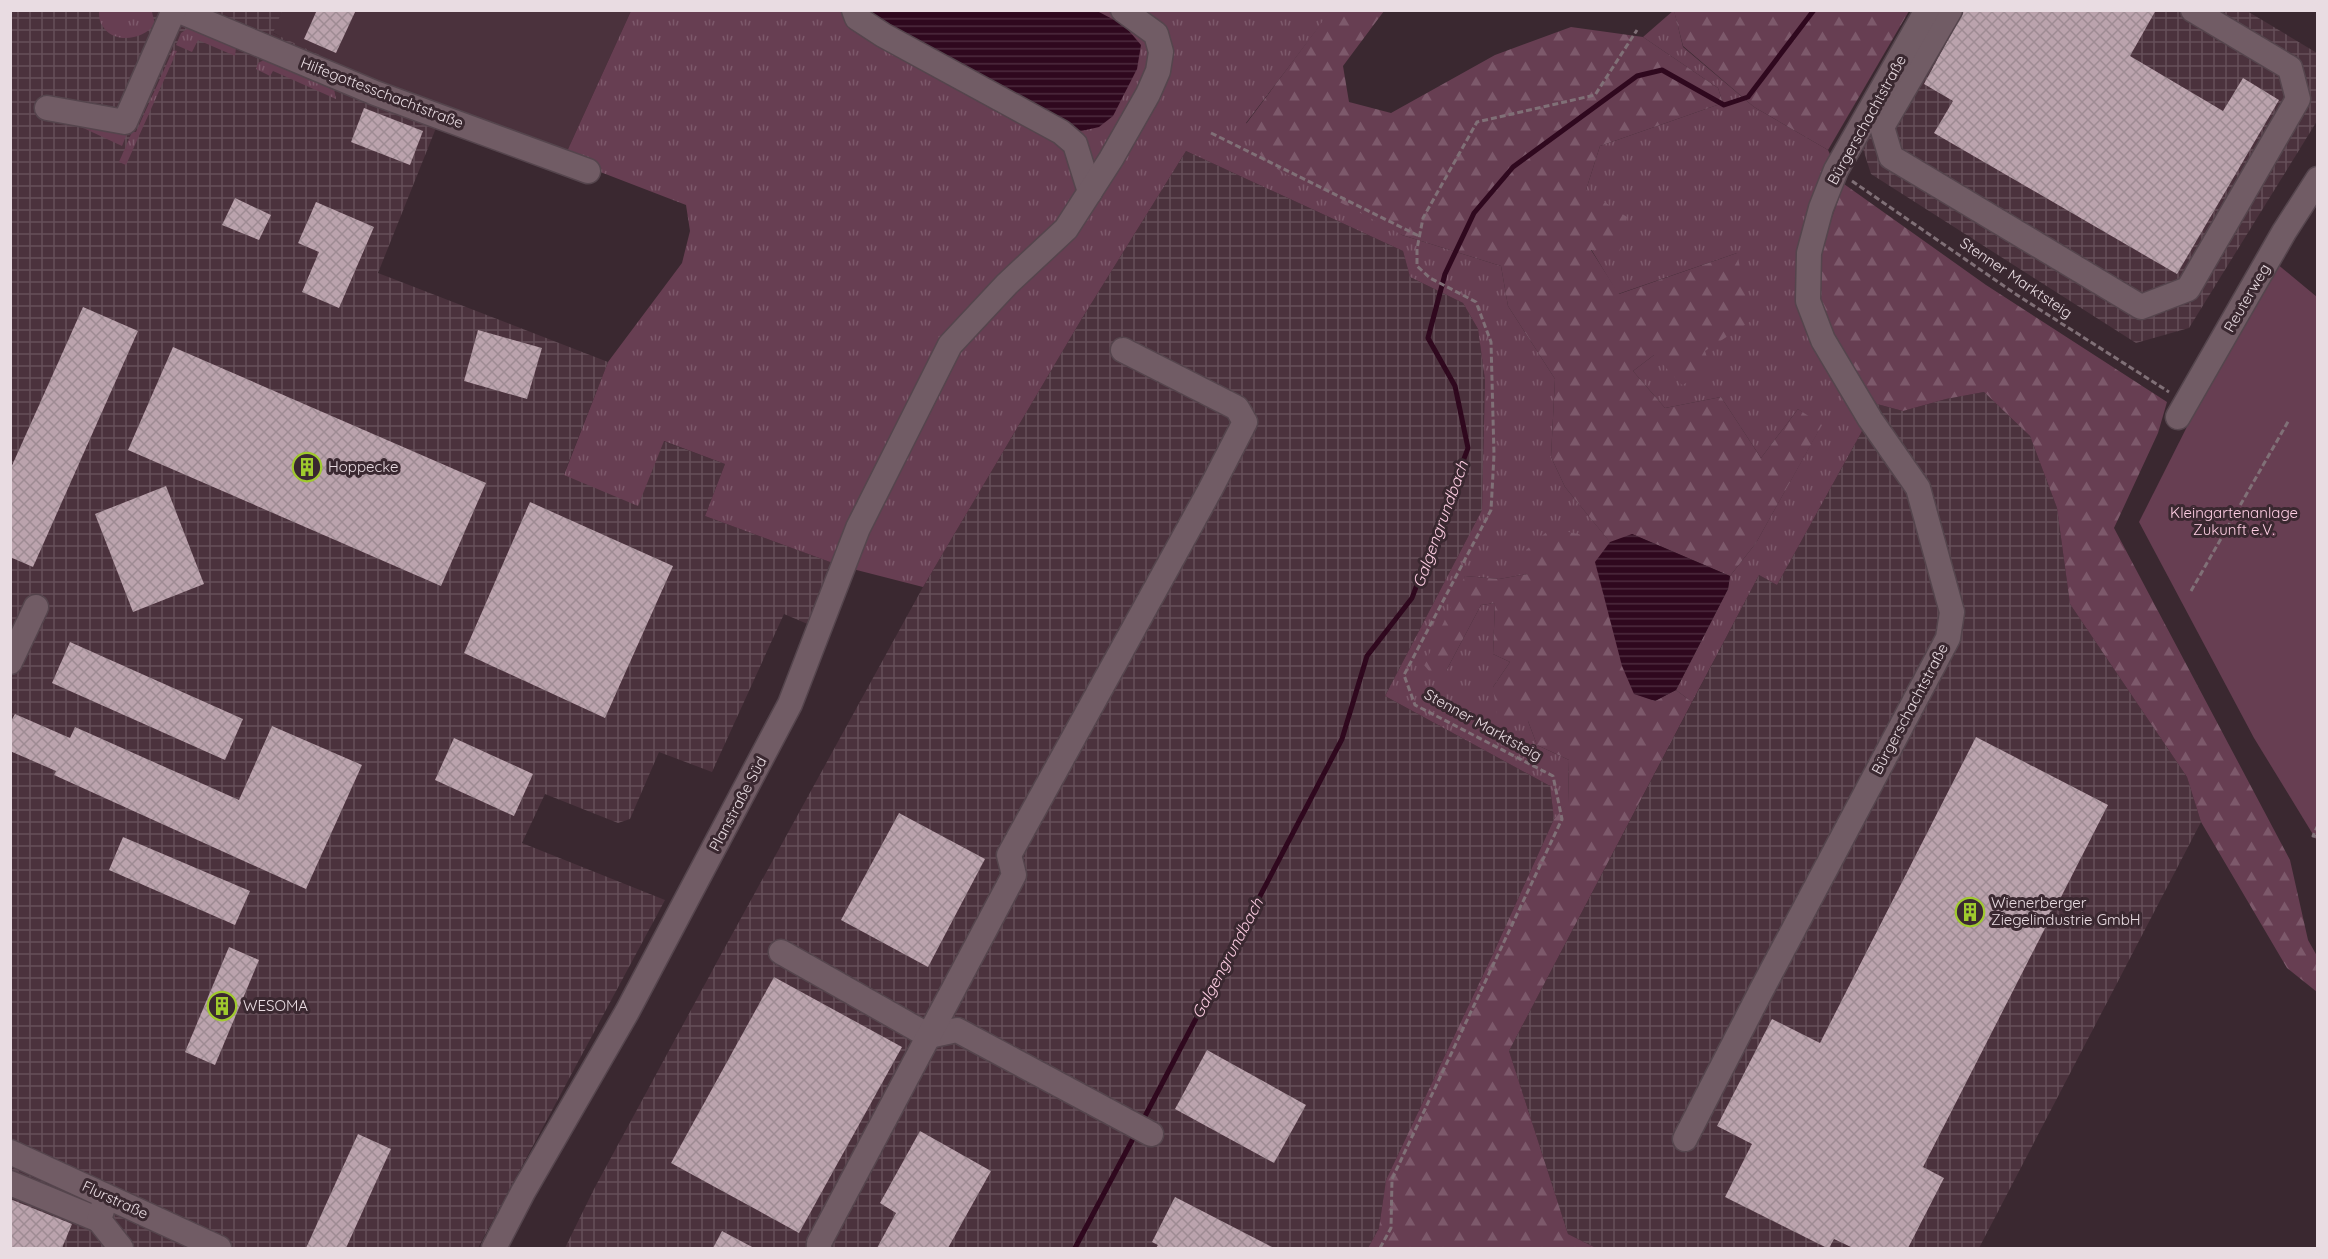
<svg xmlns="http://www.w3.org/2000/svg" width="2328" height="1259" font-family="Quicksand,sans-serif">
<defs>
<pattern id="industrial-grid" width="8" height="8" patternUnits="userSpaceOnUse" patternTransform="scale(1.5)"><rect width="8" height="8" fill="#4b323d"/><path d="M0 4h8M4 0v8" fill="none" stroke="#654f59"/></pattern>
<pattern id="grass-tufts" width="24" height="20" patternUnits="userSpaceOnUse" patternTransform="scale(1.5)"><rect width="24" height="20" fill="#673e52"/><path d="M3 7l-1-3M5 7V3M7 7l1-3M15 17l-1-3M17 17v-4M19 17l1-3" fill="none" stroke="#7d596b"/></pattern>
<pattern id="forest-firs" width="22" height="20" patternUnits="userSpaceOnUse" patternTransform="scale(1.5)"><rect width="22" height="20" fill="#673e52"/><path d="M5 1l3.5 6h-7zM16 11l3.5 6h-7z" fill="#7d596b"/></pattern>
<pattern id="water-rules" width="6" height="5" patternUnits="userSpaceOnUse" patternTransform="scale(1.5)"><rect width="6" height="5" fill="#2f081e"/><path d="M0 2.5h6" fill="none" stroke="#4d2b3e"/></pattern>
<pattern id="building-cross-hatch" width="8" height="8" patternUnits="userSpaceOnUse" patternTransform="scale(1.5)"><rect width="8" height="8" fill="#bba3ad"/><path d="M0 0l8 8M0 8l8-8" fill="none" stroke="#9e8b93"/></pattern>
</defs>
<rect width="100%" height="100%" fill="#3a2830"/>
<polygon fill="#4b323d" points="282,11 631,11 564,158 442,113 292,43 272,32"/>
<g fill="url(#industrial-grid)">
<polygon points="10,11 282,11 273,33 442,113 378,273 608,362 564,474 638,505 663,441 725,464 705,516 841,566 810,625 784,614 712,772 659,752 630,819 618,823 545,794 522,843 665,900 478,1248 11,1248"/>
<polygon points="1940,11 2247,11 2317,53 2317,121 2189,328 2136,343 1871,174 1862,146"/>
<polygon points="1186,151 1403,251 1410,277 1463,303 1478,329 1485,380 1482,510 1385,696 1550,786 1554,819 1493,954 1386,1180 1379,1228 1368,1248 565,1248 594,1189 718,960 923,587 1081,320"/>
<polygon points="1984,392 2030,436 2057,508 2070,604 2187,777 2201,822 1979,1248 1596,1248 1568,1234 1509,1051 1759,575 1777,585 1877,404 1903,411 1946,399"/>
</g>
<g fill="url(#grass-tufts)">
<polygon points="1674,10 1683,47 1754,107 1828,150 1844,184 1818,256 1864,386 1877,404 1777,585 1759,575 1692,702 1676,690 1728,589 1730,576 1756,543 1821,426 1798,409 1761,458 1721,397 1665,408 1633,371 1654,355 1705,351 1737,253 1618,294 1591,249 1586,190 1600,146 1723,103 1718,88 1643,37"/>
<path d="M99,11H149L152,12L155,24C143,40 113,45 102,25C99,21 99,15 99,11Z"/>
<polygon points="631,11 1331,11 1246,123 1402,235 1501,266 1508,306 1555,379 1551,457 1565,487 1610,542 1528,574 1499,579 1465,576 1446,671 1481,605 1495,603 1493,654 1510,662 1493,687 1528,721 1537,745 1569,760 1568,804 1554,819 1550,786 1385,696 1482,510 1485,380 1478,329 1463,303 1410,277 1403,251 1186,151 1081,320 923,587 841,566 705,516 725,464 664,441 638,506 564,475 608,362 682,263 690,231 686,205 564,158"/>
<polygon points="190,27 236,48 235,56 198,40 192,52 176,45 181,33"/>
<polygon points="173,50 177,51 126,165 119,162 132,132 136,132"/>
<polygon points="264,60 334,89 336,99 273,71 270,76 256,69 258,63"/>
<polygon points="64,119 128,131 122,146"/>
</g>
<g fill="url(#forest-firs)">
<polygon points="1331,10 1384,11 1343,66 1349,102 1391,113 1495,55 1571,27 1643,37 1718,88 1723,103 1600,146 1586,190 1627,217 1620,251 1591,250 1619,294 1737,253 1751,321 1705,351 1711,371 1682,385 1654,355 1633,371 1665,408 1721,397 1761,458 1798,409 1822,425 1756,543 1730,576 1632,534 1655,701 1676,690 1692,702 1509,1051 1568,1234 1596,1248 1368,1248 1379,1228 1386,1180 1493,954 1554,819 1568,803 1569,760 1537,745 1528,721 1497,717 1493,687 1510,662 1493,654 1495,603 1481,605 1446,671 1435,678 1424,665 1465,576 1499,579 1528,574 1526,550 1551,528 1609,541 1565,487 1551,457 1555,379 1508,306 1501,266 1402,235 1264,162 1246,124"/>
<polygon points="1674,11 1674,10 1909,11 1828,150 1754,107 1683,46"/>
<polygon points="1844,184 1986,285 2167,402 2158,433 2114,528 2290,860 2308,940 2317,956 2317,992 2287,968 2201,822 2187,777 2070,604 2057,508 2030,436 1984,392 1946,399 1903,411 1877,404 1864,386 1824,314 1818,256"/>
</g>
<polygon fill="#673e52" points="2276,263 2317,297 2317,841 2254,738 2139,522 2209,383"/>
<g fill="url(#water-rules)">
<polygon points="863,11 1097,11 1124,25 1141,45 1137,69 1113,116 1099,127 1073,133"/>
<polygon points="1632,534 1730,576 1728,589 1676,690 1655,701 1634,694 1622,666 1595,562 1610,542"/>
</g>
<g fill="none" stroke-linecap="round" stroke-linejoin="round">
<g stroke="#2f081e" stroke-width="5">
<polyline points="1142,1122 1342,739 1367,656 1412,598 1468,448 1455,386 1428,338 1445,274 1474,213 1513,167 1637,76 1662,70 1724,105 1748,97 1814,10"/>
<polyline points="1075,1248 1136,1133"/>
</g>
</g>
<g fill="url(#building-cross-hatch)">
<polygon points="317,10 356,10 336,53 304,39"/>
<polygon points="1964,10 2156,10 2130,56 2223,111 2243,78 2279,100 2177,274 1934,133 1953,101 1924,84"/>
<polygon points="364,108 423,131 410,165 351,142"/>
<polygon points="235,198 271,215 259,240 222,225"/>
<polygon points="316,202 374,227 339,308 302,292 319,252 298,243"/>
<polygon points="83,307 138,331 33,567 10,557 10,470"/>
<polygon points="478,330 542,348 527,399 464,381"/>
<polygon points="173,347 486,483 441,586 128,450"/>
<polygon points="166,486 204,584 133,612 95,514"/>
<polygon points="530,502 673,566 605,718 464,653"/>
<polygon points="70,642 243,719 225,760 52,683"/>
<polygon points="15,714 70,738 75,727 239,800 272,726 362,765 306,889 54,775 56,771 10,751 10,723"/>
<polygon points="1976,737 2108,805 1923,1167 1944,1178 1908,1248 1853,1248 1834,1239 1829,1248 1827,1248 1725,1197 1752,1144 1717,1126 1772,1019 1820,1043"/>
<polygon points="454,738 533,774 514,816 435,780"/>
<polygon points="899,813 985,859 928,967 841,920"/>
<polygon points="123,837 250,891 235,925 109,870"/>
<polygon points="229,947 259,960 215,1065 185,1052"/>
<polygon points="774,977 902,1047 799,1233 671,1163"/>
<polygon points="1207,1050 1306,1105 1274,1163 1175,1109"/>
<polygon points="920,1131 991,1171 948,1248 877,1248 896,1213 880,1203"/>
<polygon points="358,1134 391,1149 346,1248 306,1248"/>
<polygon points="1175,1197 1274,1248 1156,1248 1158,1245 1152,1242"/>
<polygon points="10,1199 72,1224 62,1248 10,1248"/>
<polygon points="722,1231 754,1248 713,1248"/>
</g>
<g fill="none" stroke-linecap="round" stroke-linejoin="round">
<g stroke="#55454d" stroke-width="27">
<g id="minor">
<polyline points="177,10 375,93 588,171"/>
<polyline points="854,10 857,18 883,35 1061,132 1075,144 1090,192"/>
<polyline points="1950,10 1882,127 1891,157 2141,307 2188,289 2298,99 2290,68 2193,10"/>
<polyline points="47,108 125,122 174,10"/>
<polyline points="2178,417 2284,232 2318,179"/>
<polyline points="10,662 36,607"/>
<polyline points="781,952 929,1036 957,1030 1151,1134"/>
<polyline points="1685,1139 1762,989 1948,638 1952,612 1918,488 1870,419 1823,340 1808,301 1809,253 1821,208 1836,170 1927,10"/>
<polyline points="10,1152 219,1248"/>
<polyline points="10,1183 99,1220"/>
<polyline points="104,1204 99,1220 121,1248"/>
<polyline points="494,1248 523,1192 627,1012 790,704 858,528 950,345 1007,284 1066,229 1111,159 1148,94 1158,71 1161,52 1156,34 1123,10"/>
<polyline points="819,1248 819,1243 1014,875 1009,855 1210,490 1245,422 1237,408 1123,350"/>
</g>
</g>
<g stroke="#807077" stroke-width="3" stroke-dasharray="6 3" stroke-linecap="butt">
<polyline points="1211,133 1419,236"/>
<polyline points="1852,181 2017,295 2169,392"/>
<polyline points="2191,591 2289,420"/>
<polyline points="2318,825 2313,836 2318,837"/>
<polyline points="1380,1248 1391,1228 1392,1179 1562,819 1553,776 1415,705 1404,675 1491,510 1494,455 1491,342 1476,302 1430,278 1417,266 1417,249 1423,218 1477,122 1595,95 1637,30"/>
</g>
<use href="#minor" stroke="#715c65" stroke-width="24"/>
</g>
<defs>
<g id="building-ring" transform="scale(1.5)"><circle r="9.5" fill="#3a2830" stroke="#9fca2d" stroke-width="1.5"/><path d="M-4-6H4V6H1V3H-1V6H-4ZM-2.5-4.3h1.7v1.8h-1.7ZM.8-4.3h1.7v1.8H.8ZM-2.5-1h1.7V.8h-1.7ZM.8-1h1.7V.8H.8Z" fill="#9fca2d"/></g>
</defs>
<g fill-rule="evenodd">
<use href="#building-ring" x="307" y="467"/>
<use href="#building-ring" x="1970" y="912"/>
<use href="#building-ring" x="222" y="1006"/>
</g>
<g text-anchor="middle" stroke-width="6" stroke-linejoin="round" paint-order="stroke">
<g font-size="15" fill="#e9dce2" stroke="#3a2830">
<text transform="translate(382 93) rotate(21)" y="5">Hilfegottesschachtstraße</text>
<text transform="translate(1867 120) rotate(-61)" y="5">Bürgerschachtstraße</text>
<text transform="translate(2016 278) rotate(34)" y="5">Stenner Marktsteig</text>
<text transform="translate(2247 298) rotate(-60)" y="5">Reuterweg</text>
<text transform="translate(1910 709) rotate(-62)" y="5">Bürgerschachtstraße</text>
<text transform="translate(1483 725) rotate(29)" y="5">Stenner Marktsteig</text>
<text transform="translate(738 804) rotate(-62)" y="5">Planstraße Süd</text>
<text transform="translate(115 1200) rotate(25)" y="5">Flurstraße</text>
</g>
<g font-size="15" fill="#e9dce2" stroke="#3a2830" text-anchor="start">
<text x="328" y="472">Hoppecke</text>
<text x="1991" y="908">Wienerberger<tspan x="1991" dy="17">Ziegelindustrie GmbH</tspan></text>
<text x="243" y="1011">WESOMA</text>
</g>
<g font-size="15" fill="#fecee3" stroke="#3a2830">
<text x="2234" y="518">Kleingartenanlage<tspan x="2234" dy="17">Zukunft e.V.</tspan></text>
</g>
<g font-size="16" font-style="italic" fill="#fdcde2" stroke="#3a2830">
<text transform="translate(1440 524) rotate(-70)" y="6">Galgengrundbach</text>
<text transform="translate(1227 958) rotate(-62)" y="6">Galgengrundbach</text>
</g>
</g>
<rect width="2328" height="1259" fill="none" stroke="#e9dce2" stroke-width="24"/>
</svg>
